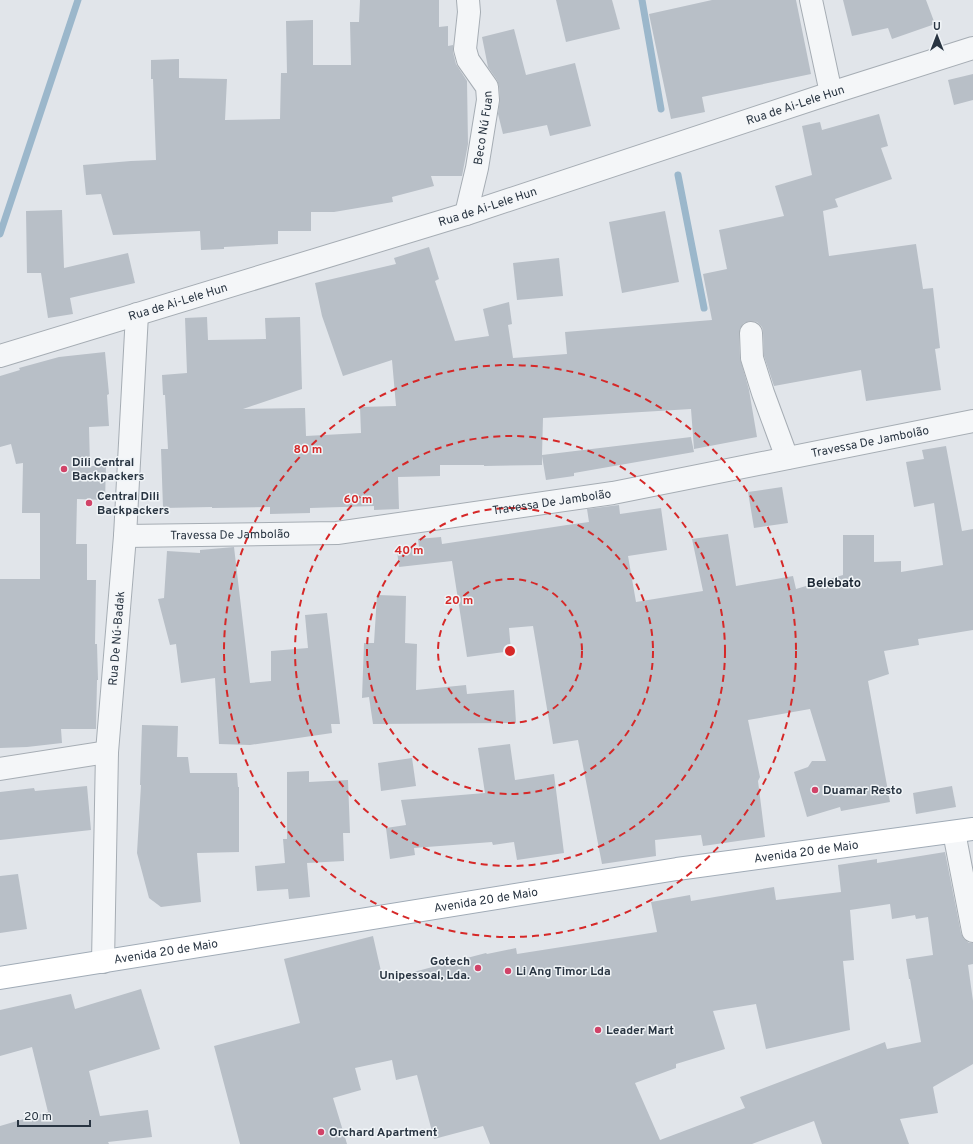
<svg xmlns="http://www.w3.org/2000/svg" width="973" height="1144" font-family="Overpass,sans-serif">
<rect width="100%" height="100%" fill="#e1e5ea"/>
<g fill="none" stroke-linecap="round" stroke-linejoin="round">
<g stroke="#9bb7cb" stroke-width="7">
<polyline points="642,0 661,109"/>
<polyline points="678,175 704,308"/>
<polyline points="0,234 78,0"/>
</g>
</g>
<g fill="#b8bfc7" fill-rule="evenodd">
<polygon points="360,0 439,0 439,27 448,26 448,46 453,45 453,52 456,64 467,81 468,144 462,176 431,176 434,186 392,197 393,202 334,212 311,212 311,231 278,231 278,244 224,247 224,249 201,250 200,231 113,235 101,194 86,195 83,165 131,161 156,160 153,79 151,79 151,60 179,59 179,78 227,79 225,120 280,119 281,73 287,73 286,21 313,20 313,65 351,65 350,22 359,22"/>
<polygon points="556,0 612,0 620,29 566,42"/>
<polygon points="712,0 796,0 811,74 702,97 705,112 671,119 649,14"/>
<polygon points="843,0 926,0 935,24 892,39 888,28 852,36"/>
<polygon points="514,29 526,75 575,63 591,126 550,136 547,125 503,134 498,114 500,99 499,86 497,80 488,67 482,37"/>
<polygon points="973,74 973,100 954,105 948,80"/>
<polygon points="879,114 888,146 881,148 892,179 835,199 838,207 823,211 829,256 916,244 923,289 933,288 940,348 935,349 941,390 866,401 861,370 774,386 764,356 763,332 762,327 757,322 750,321 744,323 740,328 739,334 740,358 749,390 757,437 694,449 691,409 543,418 542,455 691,437 694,452 574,473 574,476 546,480 542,456 542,465 484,466 484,465 440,465 440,476 398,477 399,509 374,510 374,506 310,508 310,513 270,514 270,507 212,508 212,507 163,508 161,449 168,449 165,395 163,395 162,375 187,373 185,318 207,317 208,340 266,339 265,318 300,317 302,389 243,409 305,408 306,436 361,433 360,407 396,406 392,360 343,376 322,316 315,283 396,264 394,258 429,247 439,279 435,281 455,341 489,336 483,309 509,302 512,324 508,325 513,358 567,354 565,332 712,320 703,274 727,269 719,230 784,216 775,186 812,175 802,126 820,122 822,130"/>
<polygon points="62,210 64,268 128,253 135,283 70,298 73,314 48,318 41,273 27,273 26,211"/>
<polygon points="665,211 679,282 622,293 609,222"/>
<polygon points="559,258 563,296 517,300 513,263"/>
<polygon points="105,352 109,394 107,395 109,426 89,427 90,466 106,466 105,500 77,499 76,544 87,544 87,580 96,580 95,644 97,644 98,680 97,680 96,729 61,729 62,743 27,747 0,748 0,579 40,579 40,513 22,513 23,463 16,464 11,444 0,447 0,376 20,370 19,368 59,357"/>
<polygon points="946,446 962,531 973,529 973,630 918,639 919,645 884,651 889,674 868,681 890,802 841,811 840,807 807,817 794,772 808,767 812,761 826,761 810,709 748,720 760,777 758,781 765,837 703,846 701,835 655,840 656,856 602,864 578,740 553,744 533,626 509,628 511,651 467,657 452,561 399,567 397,551 419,547 418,539 441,537 442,544 567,525 589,522 587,509 619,505 620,514 661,508 667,550 628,556 636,602 703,591 692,539 728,534 736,586 793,576 796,589 843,575 843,535 874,535 874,562 901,561 901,572 943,565 934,503 914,507 906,462 924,459 922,450"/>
<polygon points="782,487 788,523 754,528 748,492"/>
<polygon points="234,547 250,683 271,681 271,651 308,648 305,615 327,613 340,724 331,724 332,733 250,745 219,744 215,678 181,683 176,644 170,645 158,599 164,598 167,551 200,553 200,550"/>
<polygon points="377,595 406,596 405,643 417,644 416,690 466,685 467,694 514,690 516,723 373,724 369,697 362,698 364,643 374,643"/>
<polygon points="142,725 178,726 177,757 188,757 190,773 237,773 238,787 239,787 239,852 197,853 201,902 161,907 149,898 137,853 141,785 140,785"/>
<polygon points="510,744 515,780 554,774 564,853 517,860 514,842 493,845 492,842 414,848 415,855 390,859 386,828 406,825 401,800 485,793 478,748"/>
<polygon points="412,758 416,786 381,791 378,763"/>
<polygon points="309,771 309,782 348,780 350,833 343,833 344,861 307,863 310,897 289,899 288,889 257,891 255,866 285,863 283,839 287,839 287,772"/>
<polygon points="87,786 91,830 0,840 0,792 34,788 35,791"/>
<polygon points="952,786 956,807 916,814 913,793"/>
<path d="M945,852L961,933L964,939L969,943H973V964L968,965L973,1001V1064L933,1087L938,1113L900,1119L909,1144H822L814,1121L752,1144H490L483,1126L434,1139L417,1075L396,1080L392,1060L355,1068L361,1090L333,1098L347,1144H240L214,1046L300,1023L284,959L373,936L383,980L486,953L487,954L516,948L517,954L657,932L651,902L690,895L691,901L774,887L776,900L841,892L838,865L877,859V863ZM890,904L892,919L915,915L916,919L928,917L933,955L906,959L909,979H910L921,1042L887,1049L885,1042L740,1097L745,1108L660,1140L635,1083L676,1068V1064L725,1049L713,1011L756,1004L766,1049L850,1030L843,961L854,960L850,910Z"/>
<polygon points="18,874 27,929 0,933 0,876"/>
<polygon points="141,989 160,1049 89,1071 100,1116 148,1110 152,1137 108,1142 109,1144 0,1144 0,1126 48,1112 32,1047 0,1056 0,1010 71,994 75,1009"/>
</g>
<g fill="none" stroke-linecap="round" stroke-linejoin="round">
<g stroke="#a6adb4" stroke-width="24">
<g id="minor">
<polyline points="811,0 831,93"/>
<path id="s1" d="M466,214L477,168L488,100L487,87L468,60L465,49L469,12L468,0"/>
<polyline points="751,333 752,358 763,393 787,458"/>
<path id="s2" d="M0,356L466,214L831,93L973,48"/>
<path id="s3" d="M125,536L337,533L613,493L973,421"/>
<polyline points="0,769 107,752"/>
<polyline points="954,832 973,931"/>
<path id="s4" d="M103,962L107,752L125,536L137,314"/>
</g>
</g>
<g stroke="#a0abb6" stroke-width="24">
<g id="major">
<path id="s5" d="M0,978L677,869L973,829"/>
</g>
</g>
<use href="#minor" stroke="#f4f6f8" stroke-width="22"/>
<use href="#major" stroke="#fff" stroke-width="22"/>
</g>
<g fill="none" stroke="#d62828" stroke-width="2" stroke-dasharray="7 5">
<circle cx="510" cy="651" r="72"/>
<circle cx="510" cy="651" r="143"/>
<circle cx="510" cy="651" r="215"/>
<circle cx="510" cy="651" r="286"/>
</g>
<g fill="#d14368" stroke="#f0f4f7" stroke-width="1.5">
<circle cx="64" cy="469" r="4"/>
<circle cx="89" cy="503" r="4"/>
<circle cx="815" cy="790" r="4"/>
<circle cx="478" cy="968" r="4"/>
<circle cx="508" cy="971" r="4"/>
<circle cx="598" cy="1030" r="4"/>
<circle cx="321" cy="1132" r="4"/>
</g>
<g text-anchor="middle" stroke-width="3" stroke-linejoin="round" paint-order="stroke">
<g font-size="12" fill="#293542" stroke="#f0f4f7">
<text dy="4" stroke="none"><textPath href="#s2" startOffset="834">Rua de Ai-Lele Hun</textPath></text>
<text dy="4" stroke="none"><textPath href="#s1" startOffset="88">Beco Nú Fuan</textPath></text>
<text dy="4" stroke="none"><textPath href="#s2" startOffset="510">Rua de Ai-Lele Hun</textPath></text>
<text dy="4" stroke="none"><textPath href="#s2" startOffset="186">Rua de Ai-Lele Hun</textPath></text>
<text dy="4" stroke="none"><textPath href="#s3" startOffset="753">Travessa De Jambolão</textPath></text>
<text dy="4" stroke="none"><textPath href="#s3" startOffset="429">Travessa De Jambolão</textPath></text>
<text dy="4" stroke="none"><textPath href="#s3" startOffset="105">Travessa De Jambolão</textPath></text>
<text dy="4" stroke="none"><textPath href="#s4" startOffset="324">Rua De Nú-Badak</textPath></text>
<text dy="4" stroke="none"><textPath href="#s5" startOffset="816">Avenida 20 de Maio</textPath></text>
<text dy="4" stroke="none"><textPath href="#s5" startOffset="492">Avenida 20 de Maio</textPath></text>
<text dy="4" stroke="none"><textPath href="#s5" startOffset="168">Avenida 20 de Maio</textPath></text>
</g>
<g font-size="12" font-weight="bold" fill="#293542" stroke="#f0f4f7" text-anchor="start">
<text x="72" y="466">Dili Central<tspan x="72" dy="14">Backpackers</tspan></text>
<text x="97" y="500">Central Dili<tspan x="97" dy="14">Backpackers</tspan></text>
<text x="823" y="794">Duamar Resto</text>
<text x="470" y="965" text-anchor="end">Gotech<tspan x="470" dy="14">Unipessoal, Lda.</tspan></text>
<text x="516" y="975">Li Ang Timor Lda</text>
<text x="606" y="1034">Leader Mart</text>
<text x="329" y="1136">Orchard Apartment</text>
</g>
<g font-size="13" font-weight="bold" fill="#1b2633" stroke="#f0f4f7">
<text x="834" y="587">Belebato</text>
</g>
</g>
<circle cx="510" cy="651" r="6" fill="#d62828" stroke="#f0f4f7" stroke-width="2"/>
<g font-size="12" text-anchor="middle" font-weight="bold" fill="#d62828" stroke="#f0f4f7" stroke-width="3" stroke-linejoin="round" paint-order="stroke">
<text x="308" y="453">80 m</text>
<text x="358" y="503">60 m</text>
<text x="409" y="554">40 m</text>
<text x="459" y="604">20 m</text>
</g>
<g transform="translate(937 36)" stroke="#f0f4f7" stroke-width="3" paint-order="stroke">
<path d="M0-3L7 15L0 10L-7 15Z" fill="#293542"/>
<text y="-6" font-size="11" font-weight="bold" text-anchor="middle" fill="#293542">U</text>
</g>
<path d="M18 1120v6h72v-6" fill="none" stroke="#293542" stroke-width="2"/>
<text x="24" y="1120" font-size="12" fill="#293542" stroke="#f0f4f7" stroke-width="3" paint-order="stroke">20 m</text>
</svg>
